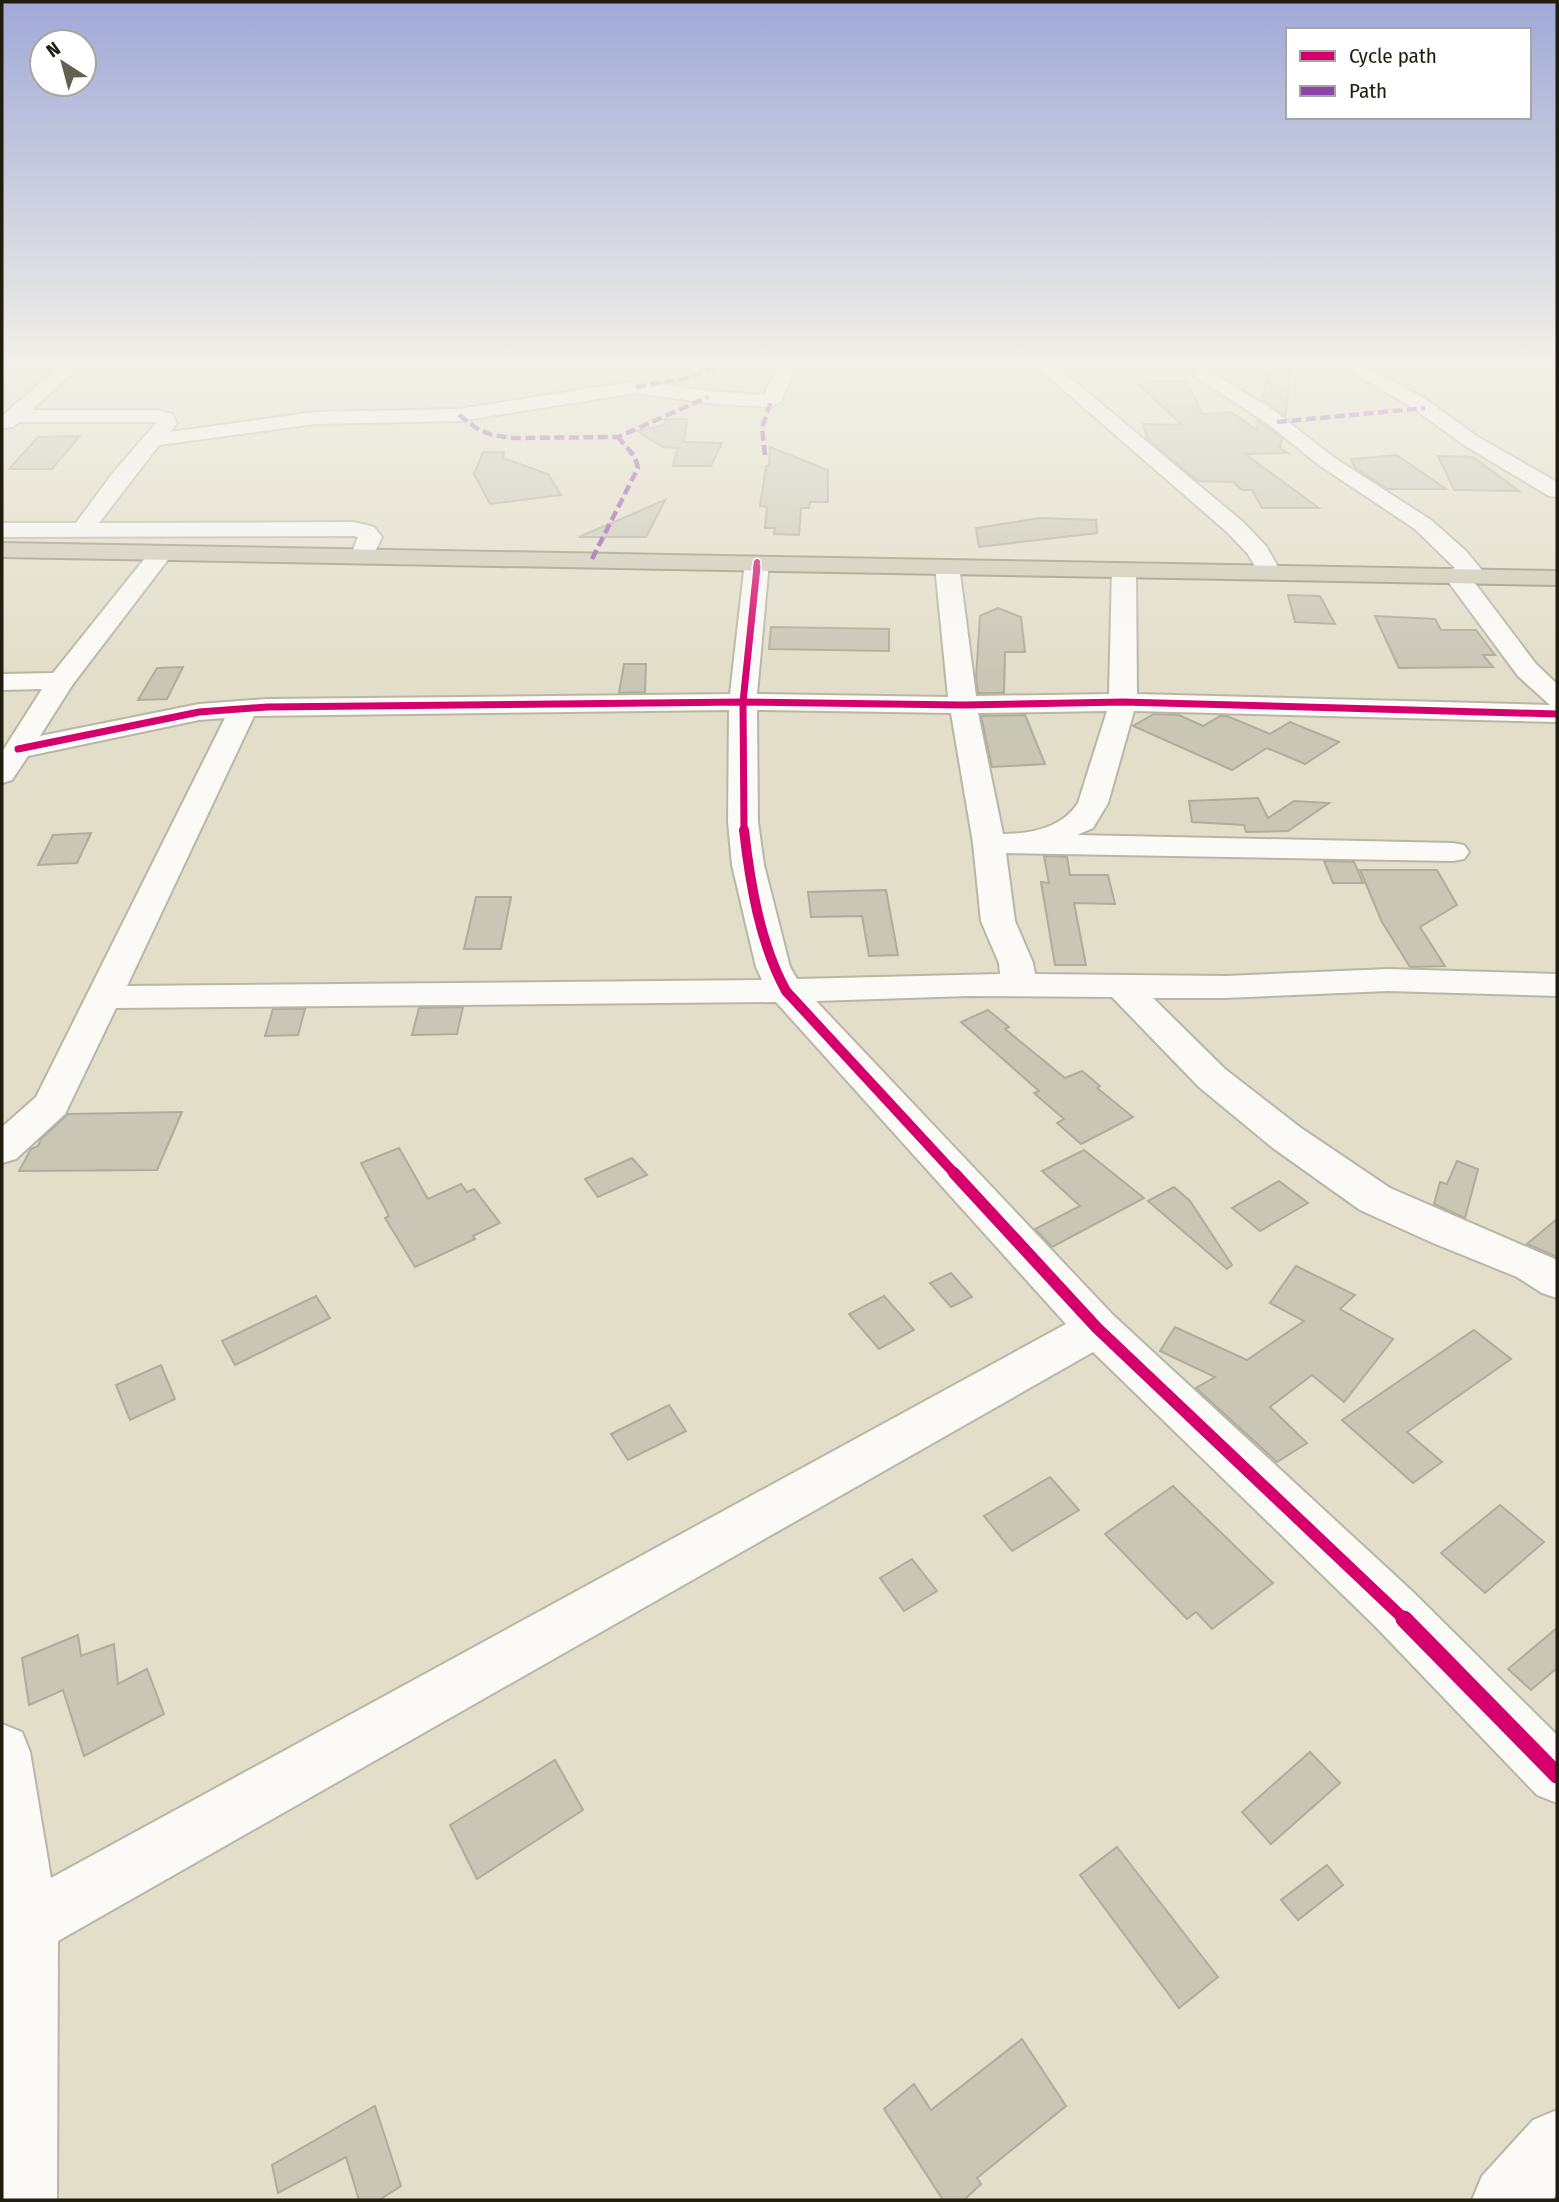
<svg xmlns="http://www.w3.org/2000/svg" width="1559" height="2202" font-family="'Fira Sans Condensed',sans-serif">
<rect width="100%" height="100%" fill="#e2deca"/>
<g fill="#c9c6b6" stroke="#afac9c" stroke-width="2">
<polygon points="1291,368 1285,416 1262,400 1269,369"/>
<polygon points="1157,381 1187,381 1202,414 1231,412 1257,430 1258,421 1266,426 1282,438 1280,448 1288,453 1245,454 1319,508 1262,508 1252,490 1242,490 1233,482 1198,481 1148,440 1143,424 1182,425 1137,383"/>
<polygon points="665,419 687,419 684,442 722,443 711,466 673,466 678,448 663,447 637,431 664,425"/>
<polygon points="80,436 52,469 9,469 38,437"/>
<polygon points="770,447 828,470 828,502 810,502 809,508 801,508 799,535 774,534 775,528 765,528 767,507 760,506 766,466 769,466"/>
<polygon points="483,452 504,452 503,458 548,474 561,495 490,504 474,474"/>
<polygon points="1397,455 1446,489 1387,489 1355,468 1351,459"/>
<polygon points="1438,456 1473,457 1519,491 1454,490"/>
<polygon points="665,500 646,537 579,537"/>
<polygon points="1040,518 1096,520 1097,533 979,547 976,528"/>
<polygon points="1288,595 1320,596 1335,624 1295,622"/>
<polygon points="998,608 1021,617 1025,652 1005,652 1004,693 978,693 976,678 980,616"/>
<polygon points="1375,616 1435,619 1441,630 1476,630 1495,655 1483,655 1493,667 1399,668"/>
<polygon points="771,627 889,629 889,651 769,649"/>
<polygon points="624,664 646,664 645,692 619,693"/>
<polygon points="183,667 167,699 138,700 157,668"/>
<polygon points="1154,714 1179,715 1203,726 1220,716 1227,716 1270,734 1290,722 1339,742 1305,764 1267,748 1232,770 1133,726"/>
<polygon points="1025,715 1045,764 992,767 981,716"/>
<polygon points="1258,798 1268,818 1294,801 1329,803 1288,831 1246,832 1244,825 1192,822 1189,801"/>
<polygon points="91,833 77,863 38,865 53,835"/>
<polygon points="1044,856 1067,857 1070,875 1108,875 1115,904 1074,903 1086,965 1055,965 1041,882 1049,883"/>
<polygon points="1324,861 1354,862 1363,883 1333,883"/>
<polygon points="1360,870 1437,870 1457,905 1420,927 1445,966 1410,967 1382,922"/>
<polygon points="886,890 898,955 869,956 862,916 811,917 808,892"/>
<polygon points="476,897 511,897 501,949 464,949"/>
<polygon points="463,1007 457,1034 412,1035 419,1008"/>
<polygon points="273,1009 305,1009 298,1035 265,1036"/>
<polygon points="988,1010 1009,1027 1005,1029 1065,1078 1082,1071 1100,1086 1097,1088 1133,1117 1081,1144 1057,1123 1064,1119 1034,1093 1039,1091 961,1022"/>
<polygon points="182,1112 157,1170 19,1171 31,1149 38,1146 41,1139 68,1114"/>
<polygon points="399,1148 428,1199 461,1184 467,1192 474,1189 500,1223 473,1236 475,1239 415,1267 385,1218 389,1216 361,1163"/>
<polygon points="1084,1150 1144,1198 1052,1247 1035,1229 1080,1206 1042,1171"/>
<polygon points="632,1158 647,1175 598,1197 585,1179"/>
<polygon points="1457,1161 1478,1169 1465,1218 1434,1204 1440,1182 1447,1184"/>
<polygon points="1279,1181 1308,1203 1260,1231 1232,1208"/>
<polygon points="1174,1187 1190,1201 1232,1265 1227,1269 1148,1201"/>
<polygon points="1557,1219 1557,1257 1527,1244"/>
<polygon points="1296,1266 1355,1295 1340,1309 1393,1339 1344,1402 1312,1375 1270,1407 1307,1443 1277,1462 1196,1388 1215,1377 1160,1351 1175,1327 1247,1360 1304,1321 1270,1303"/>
<polygon points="951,1273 972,1297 951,1307 930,1283"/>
<polygon points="316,1296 330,1318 235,1365 222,1341"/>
<polygon points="884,1296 914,1330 879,1349 849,1314"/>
<polygon points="1474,1330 1511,1359 1407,1432 1442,1462 1413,1483 1342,1420"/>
<polygon points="161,1365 175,1399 130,1420 116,1385"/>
<polygon points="669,1405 686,1431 628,1460 611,1434"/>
<polygon points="1050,1477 1079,1510 1012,1551 984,1516"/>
<polygon points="1173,1486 1273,1583 1212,1629 1196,1612 1187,1619 1105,1534"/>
<polygon points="1500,1505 1544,1542 1485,1593 1441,1553"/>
<polygon points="912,1559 937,1591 904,1611 880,1578"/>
<polygon points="1557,1628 1557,1668 1531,1690 1508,1669"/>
<polygon points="78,1635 81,1656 114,1644 118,1684 147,1669 164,1714 84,1756 63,1690 29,1705 22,1658"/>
<polygon points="1310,1752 1340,1783 1271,1844 1242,1812"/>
<polygon points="555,1760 583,1810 477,1879 450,1825"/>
<polygon points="1117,1847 1218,1977 1179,2008 1080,1875"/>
<polygon points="1327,1865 1343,1885 1298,1920 1281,1900"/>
<polygon points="1022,2039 1066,2106 977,2178 981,2184 964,2200 943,2200 884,2109 914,2084 931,2110"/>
<polygon points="375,2106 401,2186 379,2200 359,2200 346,2157 278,2193 272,2165"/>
</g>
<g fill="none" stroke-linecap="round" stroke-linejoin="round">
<g stroke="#b9b6a6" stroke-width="4">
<g id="minor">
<polygon points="60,366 79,366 32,410 157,410 172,414 177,423 170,432 315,412 459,409 636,381 708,391 764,395 778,366 796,366 781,401 771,407 708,403 636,393 459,421 315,424 159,445 99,523 354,522 374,527 382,537 370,562 354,562 350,557 358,537 354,536 2,537 2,523 76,523 112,474 157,422 19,422 13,427 2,428 2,416"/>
<polygon points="1036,366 1056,366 1243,522 1266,546 1281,572 1277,577 1269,579 1261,577 1248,554 1227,532"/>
<polygon points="1341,366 1363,366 1424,398 1478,437 1557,482 1557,497 1549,496 1464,445 1410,406"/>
<path d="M1203,367L1273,410L1333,457L1431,520L1466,551L1486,575L1483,580L1474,582L1536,664L1557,684V722L1134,711L1108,803L1093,828L1077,835L1453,843L1464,845L1469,852L1464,859L1453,861L1006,853L1015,921L1033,963L1035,974L1225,976L1388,969L1557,974V996L1388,991L1225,998H1153L1225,1069L1301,1128L1390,1188L1557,1260V1298L1542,1293L1517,1277L1433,1243L1360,1210L1273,1148L1199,1087L1112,997L968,996L816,1001L1113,1315L1413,1592L1557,1735V1803L1537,1795L1375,1626L1093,1352L58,1941L57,2200H2V1724L22,1732L30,1752L51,1878L1066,1324L776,1002L116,1008L65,1114L16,1159L2,1163V1127L36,1097L225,718L199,720L28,756L12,780L2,783V752L42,689L2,690V674L53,673L153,548H169L173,553L73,684L40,736L199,704L267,699L730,694L745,562L749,557H765L769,562L757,694L948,697L935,566L939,561H955L959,566L976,696L1109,694L1112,569L1116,564H1132L1136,569L1137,694L1550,705L1518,676L1447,580L1444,575L1447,570L1455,568L1415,529L1319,465L1268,424L1196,377L1194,373ZM729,710L728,822L732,865L756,967L762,980L127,986L254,716ZM757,710L951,713L973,843L981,921L999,963L1000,974L797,979L790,967L764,865L758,822ZM1107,711L1078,803C1062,828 1030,834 1003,834L978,713Z"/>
<polygon points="1557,2110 1557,2194 1552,2200 1472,2200 1482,2176 1533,2120"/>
</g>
</g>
<g stroke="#969177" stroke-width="4">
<polygon id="highway" points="2,543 1557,571 1557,585 2,557"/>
</g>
<use href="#minor" fill="#fbfaf7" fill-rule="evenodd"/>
<use href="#highway" fill="#cdcab7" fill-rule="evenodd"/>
<g stroke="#8e44ad" stroke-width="4.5" stroke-dasharray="10 4.5" stroke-linecap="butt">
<polyline points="636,387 688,378 720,366"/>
<polyline points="459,415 479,430 492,435 514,438 618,437 708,397"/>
<polyline points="1277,422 1425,408"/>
<polyline points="765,455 762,428 771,401"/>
<polyline points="592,559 638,468 635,457 618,437"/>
</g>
<g stroke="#fff" stroke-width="9">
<polyline id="cycleway-far4" points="756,568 757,562"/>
</g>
<g stroke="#fff" stroke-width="10">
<g id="cycleway-far3">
<polyline points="18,749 199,712 267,707 743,702 963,705 1123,702 1557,714"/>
<polyline points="744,832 743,702 757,567"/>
</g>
</g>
<g stroke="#fff" stroke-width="14">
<path id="cycleway-far2" d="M744,830C750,883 760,944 786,991L955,1174"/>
</g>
<g stroke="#fff" stroke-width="17">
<polyline id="cycleway-far1" points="954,1173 1097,1328 1406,1621"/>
</g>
<g stroke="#fff" stroke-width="21">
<polyline id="cycleway" points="1404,1619 1557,1775"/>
</g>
<use href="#cycleway-far4" stroke="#d6006c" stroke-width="6"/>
<use href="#cycleway-far3" stroke="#d6006c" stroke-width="7"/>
<use href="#cycleway-far2" stroke="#d6006c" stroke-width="10"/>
<use href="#cycleway-far1" stroke="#d6006c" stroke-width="12"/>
<use href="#cycleway" stroke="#d6006c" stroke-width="17"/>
</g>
<linearGradient id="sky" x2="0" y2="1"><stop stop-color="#a0a9d7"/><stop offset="0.54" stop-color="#f2f0e7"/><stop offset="1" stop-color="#f2f0e7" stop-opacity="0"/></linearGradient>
<rect width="1559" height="674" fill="url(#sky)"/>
<rect width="1559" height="2202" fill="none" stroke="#201d0f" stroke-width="7"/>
<rect x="1286" y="28" width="245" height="91" fill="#ffffff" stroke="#a6a59f" stroke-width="2"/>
<rect x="1300" y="51" width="35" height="10" fill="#d6006c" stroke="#a6a59f" stroke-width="2"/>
<text x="1349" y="63" font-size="21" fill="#201d0f">Cycle path</text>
<rect x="1300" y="86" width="35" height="10" fill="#8e44ad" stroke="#a6a59f" stroke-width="2"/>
<text x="1349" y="98" font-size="21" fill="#201d0f">Path</text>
<g transform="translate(63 63) rotate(324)"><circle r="33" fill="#ffffff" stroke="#a6a59f" stroke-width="2"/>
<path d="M0-5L12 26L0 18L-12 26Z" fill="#646150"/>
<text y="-10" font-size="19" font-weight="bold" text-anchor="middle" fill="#201d0f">N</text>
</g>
</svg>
